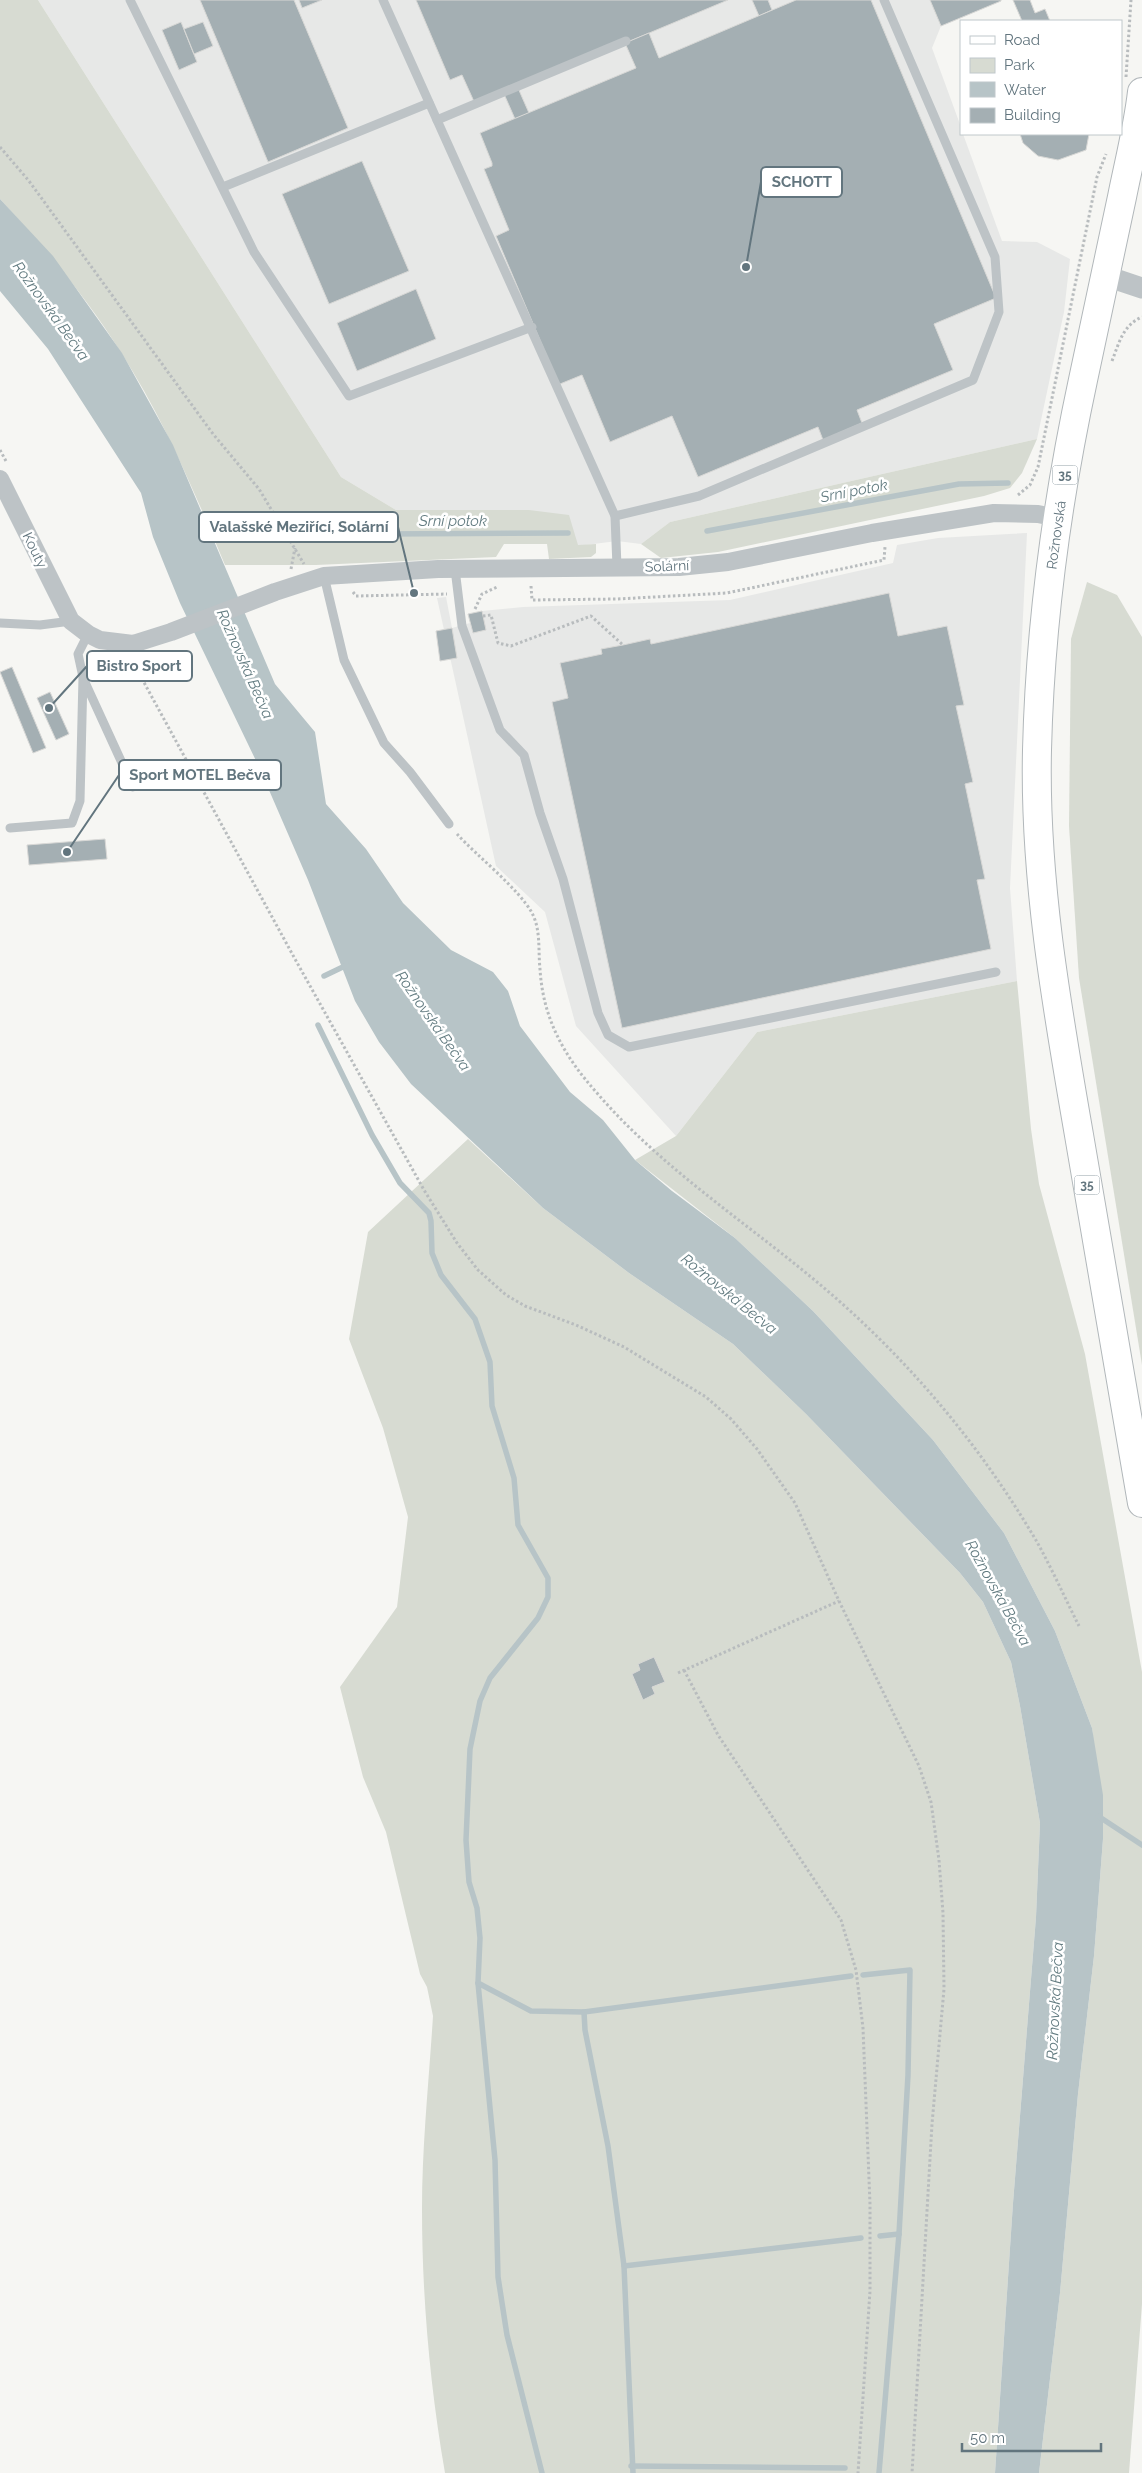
<svg xmlns="http://www.w3.org/2000/svg" width="1142" height="2473" font-family="Raleway,sans-serif">
<rect width="100%" height="100%" fill="#f6f6f3"/>
<g fill="#e7e8e7">
<polygon points="38,0 1001,0 941,26 932,48 961,127 961,134 963,134 1002,241 1037,242 1070,259 1064,312 1037,439 670,522 641,544 617,541 578,546 529,510 396,510 341,477"/>
<polygon points="1027,533 1010,888 1017,981 757,1032 676,1136 576,1026 545,912 496,866 437,598 446,597 452,628 470,623 473,633 486,630 482,611 523,607 730,600 893,563 897,545 938,538"/>
</g>
<g fill="#d7dbd2">
<path d="M0,0H38L341,477L396,510H529L569,515L578,545L596,544V553L591,557L549,559L547,544H504L496,557L316,565H225C195,493 164,420 122,354C87,298 44,247 0,199Z"/>
<polygon points="1037,439 1022,473 1010,488 984,496 718,552 661,558 641,544 670,522"/>
<polygon points="1087,582 1117,595 1142,637 1142,1365 1079,978 1069,826 1071,639"/>
<polygon points="1017,981 1031,1129 1039,1184 1085,1354 1142,1672 1142,2304 1129,2473 1039,2473 1060,2293 1078,2094 1094,1956 1103,1839 1092,1728 1055,1631 1004,1533 933,1440 813,1311 735,1238 635,1160 676,1136 757,1032"/>
<path d="M468,1139L543,1208L629,1273L733,1344L806,1414L960,1573L983,1602L1011,1662L1020,1706L1040,1823L1036,1917L1013,2203L995,2473H445C430,2386 422,2298 422,2209C422,2145 429,2080 433,2016L427,1987L420,1974L386,1832L363,1777L340,1687L397,1607L408,1517L383,1428L349,1339L368,1232Z"/>
</g>
<polygon fill="#b7c4c7" points="0,199 53,256 122,353 173,445 275,684 315,732 326,804 366,849 403,903 451,950 493,972 508,991 520,1026 570,1092 603,1120 635,1160 672,1191 735,1238 813,1311 933,1440 1004,1533 1055,1631 1092,1728 1103,1795 1103,1839 1094,1956 1078,2094 1060,2293 1039,2473 995,2473 1013,2203 1036,1917 1040,1823 1020,1706 1011,1662 983,1602 960,1573 806,1414 733,1344 629,1273 543,1208 411,1084 379,1042 355,1001 308,880 259,767 180,603 153,537 141,493 48,349 0,291"/>
<g fill="none" stroke-linecap="round" stroke-linejoin="round">
<g stroke="#b7c4c7" stroke-width="5.5">
<polyline points="707,531 959,484 1008,483"/>
<polyline points="205,535 568,533"/>
<polyline points="324,976 347,965"/>
<polyline points="318,1025 372,1135 400,1183 429,1213 431,1221 432,1253 441,1275 475,1319 490,1362 492,1406 514,1478 518,1525 548,1578 548,1597 538,1618 490,1678 480,1701 470,1749 466,1840 469,1882 477,1908 480,1938 478,1983 495,2160 498,2277 507,2335 542,2473"/>
<polyline points="1098,1816 1142,1845"/>
<polyline points="863,1975 910,1970 908,2075 899,2234 879,2473"/>
<polyline points="478,1983 531,2011 584,2012 851,1976"/>
<polyline points="584,2012 585,2030 608,2146 624,2266 633,2473"/>
<polyline points="880,2236 899,2234"/>
<polyline points="624,2266 861,2238"/>
<polyline points="631,2466 845,2468"/>
</g>
</g>
<g fill="#a4afb3" stroke="#d8d8d6">
<polygon points="200,0 294,0 348,128 268,162"/>
<polygon points="299,0 322,0 302,8"/>
<polygon points="416,0 728,0 518,88 529,113 515,119 504,94 476,106 462,75 450,80"/>
<polygon points="752,0 768,0 772,10 759,16"/>
<polygon points="796,0 871,0 996,298 934,324 953,370 857,410 862,423 823,440 818,427 698,477 672,416 610,442 582,375 560,384 561,390 496,236 509,230 484,169 492,166 492,163 480,133 636,68 625,43 649,33 659,58"/>
<polygon points="930,0 1001,0 1001,1 941,26"/>
<polygon points="1013,0 1030,0 1035,13 1045,9 1050,21 1022,21"/>
<polygon points="181,22 197,62 179,70 162,30"/>
<polygon points="203,22 213,46 194,54 184,29"/>
<polygon points="1020,134 1089,134 1086,150 1058,160 1038,156 1023,143"/>
<polygon points="362,161 409,271 329,304 282,194"/>
<polygon points="416,289 436,339 357,371 337,323"/>
<polygon points="889,593 898,636 947,626 964,705 956,706 973,782 965,784 985,879 977,880 991,949 622,1028 552,702 568,698 560,663 602,654 601,649 623,645 650,639 651,644"/>
<polygon points="482,611 486,630 473,633 468,614"/>
<polygon points="452,628 457,658 440,661 436,631"/>
<polygon points="12,667 46,748 33,753 0,672"/>
<polygon points="50,692 69,734 56,740 37,698"/>
<polygon points="105,839 107,859 29,865 27,845"/>
<polygon points="654,1657 665,1682 652,1687 655,1694 643,1700 632,1674 640,1670 638,1664"/>
</g>
<g fill="none" stroke-linecap="round" stroke-linejoin="round">
<g stroke="#b1b7ba" stroke-width="30">
<path id="primary" d="M1142,92C1138,127 1129,162 1122,197C1109,258 1096,319 1083,380C1057,501 1040,626 1037,750C1034,879 1057,1008 1079,1135C1100,1257 1121,1380 1142,1503"/>
</g>
<g stroke="#b8bcbe" stroke-width="3" stroke-dasharray="2.5 2.5" stroke-linecap="butt">
<polyline points="1126,77 1131,0"/>
<polyline points="0,147 29,181 213,434 259,489 304,564"/>
<path d="M1112,361C1119,343 1123,325 1142,317"/>
<polyline points="0,450 7,463"/>
<polyline points="1018,495 1030,485 1038,467 1097,177 1106,154"/>
<polyline points="291,569 295,548"/>
<polyline points="531,586 532,600 617,599 727,593 884,560 885,547"/>
<polyline points="353,592 356,596 447,594"/>
<polyline points="475,609 482,594 497,587"/>
<polyline points="483,616 491,615 498,643 511,646 591,616 623,645"/>
<polyline points="134,660 141,677 295,959 424,1190 457,1243 478,1270 506,1295 525,1306 576,1325 624,1347 706,1397 731,1419 757,1449 795,1503 839,1601 919,1766 931,1802 939,1860 943,1913 944,1989 932,2124 912,2473"/>
<path d="M457,834C477,856 519,889 532,913C541,930 538,950 540,969C543,1019 564,1056 597,1093C669,1177 767,1235 848,1309C923,1377 986,1455 1037,1542C1052,1569 1065,1598 1079,1626"/>
<polyline points="684,1670 718,1735 841,1920 856,1970 863,2028 870,2204 870,2291 858,2473"/>
<polyline points="678,1673 839,1601"/>
</g>
<g stroke="#bdc3c6" stroke-width="9">
<polyline points="130,0 254,252 349,396 532,327"/>
<polyline points="383,0 615,516 617,567"/>
<polyline points="437,120 626,41"/>
<polyline points="223,187 429,103"/>
<polyline points="615,516 699,496 973,380 999,312 995,257 884,0"/>
<polyline points="455,569 462,626 500,730 524,755 540,813 563,879 598,1013 608,1035 629,1047 996,972"/>
<polyline points="324,576 344,660 384,743 410,772 449,824"/>
<polyline points="0,623 40,625 71,621"/>
<polyline points="84,680 133,787"/>
<polyline points="10,828 72,823 80,801 83,677 78,654 88,634"/>
</g>
<polyline stroke="#bdc3c6" stroke-width="18" points="0,479 71,621 88,634 100,640 133,644 171,632 275,592 324,576 438,569 679,567 728,562 872,533 994,513 1038,514 1057,518"/>
<polyline stroke="#bdc3c6" stroke-width="21" points="1106,276 1142,288"/>
<use href="#primary" stroke="#fff" stroke-width="28"/>
</g>
<g text-anchor="middle" stroke-width="5" stroke-linejoin="round" paint-order="stroke">
<g fill="#fff" stroke="#919ea5" stroke-width="1">
<rect x="1052.5" y="465.5" width="25" height="19" rx="4"/>
<rect x="1074.5" y="1175.5" width="25" height="19" rx="4"/>
</g>
<g font-size="12" font-weight="bold" fill="#62757e">
<text x="1065" y="479">35</text>
<text x="1087" y="1189">35</text>
</g>
<g font-size="14" fill="#62757e" stroke="#fff">
<text transform="translate(1056 535) rotate(-82)" y="5">Rožnovská</text>
<text transform="translate(35 550) rotate(64)" y="5">Kouty</text>
<text transform="translate(667 566) rotate(-2)" y="5">Solární</text>
</g>
<g font-size="15" font-style="italic" fill="#627b80" stroke="#fff">
<text transform="translate(51 311) rotate(54)" y="5">Rožnovská Bečva</text>
<text transform="translate(854 491) rotate(-11)" y="5">Srní potok</text>
<text x="453" y="526">Srní potok</text>
<text transform="translate(245 664) rotate(66)" y="5">Rožnovská Bečva</text>
<text transform="translate(433 1021) rotate(55)" y="5">Rožnovská Bečva</text>
<text transform="translate(729 1294) rotate(39)" y="5">Rožnovská Bečva</text>
<text transform="translate(998 1593) rotate(61)" y="5">Rožnovská Bečva</text>
<text transform="translate(1055 2001) rotate(-87)" y="5">Rožnovská Bečva</text>
</g>
</g>
<path fill="none" stroke="#62757e" stroke-width="2" d="M746 267L761 182M414 593L398 527M49 708L87 666M67 852L119 775"/>
<g fill="#62757e" stroke="#fff" stroke-width="2">
<circle cx="746" cy="267" r="5"/>
<circle cx="414" cy="593" r="5"/>
<circle cx="49" cy="708" r="5"/>
<circle cx="67" cy="852" r="5"/>
</g>
<g fill="#fff" stroke="#62757e" stroke-width="2">
<rect x="761" y="167" width="81" height="30" rx="5"/>
<rect x="199" y="512" width="199" height="30" rx="5"/>
<rect x="87" y="651" width="105" height="30" rx="5"/>
<rect x="119" y="760" width="162" height="30" rx="5"/>
</g>
<g font-size="15" text-anchor="middle" font-weight="bold" fill="#62757e">
<text x="802" y="187">SCHOTT</text>
<text x="299" y="532">Valašské Meziřící, Solární</text>
<text x="139" y="671">Bistro Sport</text>
<text x="200" y="780">Sport MOTEL Bečva</text>
</g>
<rect x="960" y="20" width="162" height="115" fill="#ffffff" stroke="#c0c8cb"/>
<rect x="970" y="36" width="25" height="8" fill="#ffffff" stroke="#c0c8cb"/>
<text x="1004" y="45" font-size="15" fill="#62757e">Road</text>
<rect x="970" y="58" width="25" height="15" fill="#d7dbd2" stroke="#c0c8cb"/>
<text x="1004" y="70" font-size="15" fill="#62757e">Park</text>
<rect x="970" y="82" width="25" height="15" fill="#b7c4c7" stroke="#c0c8cb"/>
<text x="1004" y="95" font-size="15" fill="#62757e">Water</text>
<rect x="970" y="108" width="25" height="15" fill="#a4afb3" stroke="#c0c8cb"/>
<text x="1004" y="120" font-size="15" fill="#62757e">Building</text>
<path d="M962 2443v8h139v-8" fill="none" stroke="#62757e" stroke-width="2.5"/>
<text x="970" y="2443" font-size="15" fill="#62757e" stroke="#ffffff" stroke-width="4" paint-order="stroke">50 m</text>
</svg>
